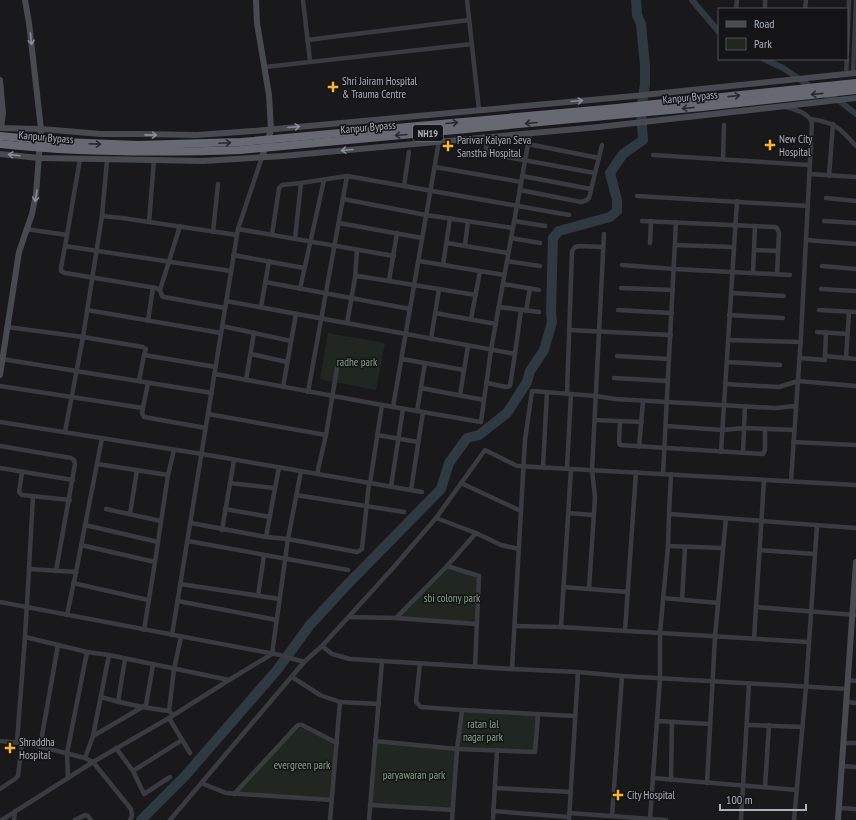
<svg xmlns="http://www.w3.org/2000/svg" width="856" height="820" font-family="'PT Sans Narrow',sans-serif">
<rect width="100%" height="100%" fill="#19191c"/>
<g fill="#1f2720">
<polygon points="328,333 385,343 376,390 320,379"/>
<polygon points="447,565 479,575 476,624 398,619"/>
<polygon points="462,710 538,714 535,752 457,748"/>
<polygon points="294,725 337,743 332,800 234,793"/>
<polygon points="375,740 457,748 452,809 369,804"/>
</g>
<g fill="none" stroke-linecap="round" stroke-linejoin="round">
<g stroke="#2e3941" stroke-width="6">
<polyline points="692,0 719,32"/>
<polyline points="764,59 783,68 814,89"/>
<polyline points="824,94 838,100 856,114"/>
</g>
<polyline stroke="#2e3941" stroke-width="10" points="141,820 185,776 277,670 310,625 343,589 441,489 449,463 467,438 479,435 507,413 527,382 530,371 544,350 552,322 551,312 553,238 559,231 610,217 617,211 617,200 610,173 623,154 643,140 641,111 645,84 645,65 641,24 637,15 636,0"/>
<g stroke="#3a3b41" stroke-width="4.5">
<polyline points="303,0 310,61"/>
<polyline points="467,0 479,110"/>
<polyline points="736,9 737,0"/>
<polyline points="765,9 765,0"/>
<polyline points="805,9 806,0"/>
<polyline points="307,40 469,20"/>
<polyline points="847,54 849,0"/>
<polyline points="265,67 472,44"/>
<polyline points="853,73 856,1"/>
<polyline points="846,74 847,59"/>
<path d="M786,107C795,110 808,112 812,123L801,336L791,481"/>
<path d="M811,119C836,123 839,127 856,146"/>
<polyline points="487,137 486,150 490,154 595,173"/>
<polyline points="528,144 599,158"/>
<polyline points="653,155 809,165"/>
<polyline points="723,159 724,125"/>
<polyline points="435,167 521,182"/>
<polyline points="809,174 856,177"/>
<polyline points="522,176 591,189"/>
<polyline points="829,176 833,124"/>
<polyline points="404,186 409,152"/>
<polyline points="520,190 581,202 587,200 589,198 602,145"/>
<polyline points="637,196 808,206"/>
<polyline points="826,198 856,201"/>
<polyline points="343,199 426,215 513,228"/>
<polyline points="102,216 122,218 237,235"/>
<polyline points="514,221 545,226"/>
<polyline points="642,221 775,227 777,228 779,233 777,274"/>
<polyline points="824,221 856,223"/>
<polyline points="149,222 154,160"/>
<polyline points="339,223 422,238"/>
<polyline points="26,229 67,235 65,246 231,271"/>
<polyline points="238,229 394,256"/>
<polyline points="213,232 218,184"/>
<polyline points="67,235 80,159"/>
<polyline points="272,235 279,188 282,185 301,183 347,176"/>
<polyline points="511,238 540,243"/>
<polyline points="295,239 301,183"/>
<polyline points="806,240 856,244"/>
<polyline points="447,243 508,253"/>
<polyline points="650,243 651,221"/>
<polyline points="675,245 733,247"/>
<polyline points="65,246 61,268 61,271 65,273 156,288 160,290 162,296 164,297 225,308"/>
<polyline points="465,246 468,221"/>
<polyline points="754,250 778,251"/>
<polyline points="233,255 304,268"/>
<polyline points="419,261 504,275"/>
<polyline points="507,261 540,266"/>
<polyline points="443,265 450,218"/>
<polyline points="622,265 674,269 790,275"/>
<polyline points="822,266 856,269"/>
<polyline points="753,273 755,226"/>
<polyline points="355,278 358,276 476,295"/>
<polyline points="389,281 397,233"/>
<polyline points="265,282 410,309"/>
<polyline points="503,284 539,290"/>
<polyline points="621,288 673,290"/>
<polyline points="300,289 324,180"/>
<polyline points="821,289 856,291"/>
<polyline points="160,290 180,226"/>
<polyline points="731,293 784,296"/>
<polyline points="226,301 515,354 521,310"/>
<polyline points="261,307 269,261"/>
<polyline points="499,307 539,312"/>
<polyline points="87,310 221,333"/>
<polyline points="618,310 672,313"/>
<polyline points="819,310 856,312"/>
<polyline points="526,311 530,288"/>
<polyline points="435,313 496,324"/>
<polyline points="729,315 783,318"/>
<polyline points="471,319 480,271"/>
<polyline points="148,321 153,287"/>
<polyline points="347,323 355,278 357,250"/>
<polyline points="222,326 291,341"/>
<polyline points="7,327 83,337 102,216 107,160"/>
<polyline points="569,330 671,335"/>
<polyline points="817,332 847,334"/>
<polyline points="826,332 825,356 856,359"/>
<polyline points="431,339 439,289"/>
<polyline points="728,340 801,342"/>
<polyline points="251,354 287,362"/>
<polyline points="617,356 669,359"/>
<polyline points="800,358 825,360"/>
<polyline points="846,358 849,312"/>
<polyline points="2,359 212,393"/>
<polyline points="402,359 464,370"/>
<polyline points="727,362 780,365"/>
<polyline points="215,374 382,405 370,483"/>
<polyline points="614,378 668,381"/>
<polyline points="246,380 254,333"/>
<polyline points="139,381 144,355"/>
<polyline points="148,383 142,413 144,417 206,428"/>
<polyline points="487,383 506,387 510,386 515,354"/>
<polyline points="725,384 779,387 798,381 856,386"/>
<polyline points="0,386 143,408"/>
<polyline points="283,387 296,314"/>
<polyline points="421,388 484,400"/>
<polyline points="308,392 347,176 569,215"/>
<polyline points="567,394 572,251 575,247 579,246 603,247"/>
<polyline points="460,395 468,346"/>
<polyline points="382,405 481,422 491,350 530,133"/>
<polyline points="393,407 439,141"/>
<polyline points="417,411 425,363"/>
<polyline points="208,414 326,435 337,368"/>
<polyline points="595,420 642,422"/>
<polyline points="620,421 619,442 620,445 763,454 765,450 765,429"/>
<polyline points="0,422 202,454 422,492"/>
<polyline points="666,426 723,430 744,428 794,430"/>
<polyline points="65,432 83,337 143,347 146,349 144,355 216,367"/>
<polyline points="377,435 418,442"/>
<polyline points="793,442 856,445"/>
<polyline points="0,446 71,458 74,460 75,464 56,571"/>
<polyline points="639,447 643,401"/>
<polyline points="721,452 737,201"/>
<polyline points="743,453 745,406"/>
<polyline points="97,464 168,475 158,542"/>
<polyline points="543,467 547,392"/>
<polyline points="0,468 73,480"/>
<polyline points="567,468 571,394"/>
<polyline points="22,472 19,492 22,495 70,500"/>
<polyline points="317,474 326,435"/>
<polyline points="663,474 676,222"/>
<polyline points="168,475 174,450"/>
<polyline points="230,483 274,488"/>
<polyline points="461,483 521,511"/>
<polyline points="391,486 403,409"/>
<polyline points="411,490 423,412"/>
<polyline points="296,495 404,512"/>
<polyline points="106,509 161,521"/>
<polyline points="225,509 270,517"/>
<polyline points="568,513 594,515"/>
<polyline points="130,514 137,470"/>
<polyline points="669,514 671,474"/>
<polyline points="436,518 476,533 501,545 519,549"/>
<polyline points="191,523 266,537 288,539 301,471"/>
<polyline points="85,525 158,542 155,562"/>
<polyline points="222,530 234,460"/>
<polyline points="266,537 279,467"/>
<polyline points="188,541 348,570"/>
<polyline points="81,545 155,562 144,630"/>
<polyline points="668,546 723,548"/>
<polyline points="760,550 815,554"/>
<polyline points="447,566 476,533"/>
<polyline points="29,569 33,496"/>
<polyline points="76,572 102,438"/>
<polyline points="73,583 148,600"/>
<polyline points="180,584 280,599"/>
<polyline points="563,587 628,592"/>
<polyline points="589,589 595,497 592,470 604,234"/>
<polyline points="258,596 264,555"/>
<polyline points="663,598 718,603"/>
<polyline points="682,600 685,547"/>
<polyline points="178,601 277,620"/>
<polyline points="0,602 280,655 304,662"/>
<polyline points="756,607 856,615"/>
<polyline points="349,617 396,618 476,624"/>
<polyline points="396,618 447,566 479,576 475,667"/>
<polyline points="515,626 561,627 809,642"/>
<polyline points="561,627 571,469"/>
<polyline points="625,631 636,472"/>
<polyline points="172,635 238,229 262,157"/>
<polyline points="25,637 29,569 76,572 67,615"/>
<polyline points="754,639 764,480"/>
<polyline points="322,646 332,654 350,659 512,669 578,672 622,676 847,689"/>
<polyline points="420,663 416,702 421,707 462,710 575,716"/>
<polyline points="512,669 525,440 532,391 596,396 615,399 775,408 796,406"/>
<polyline points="292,677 320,695 340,702 379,704"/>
<polyline points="848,680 856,681"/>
<path d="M101,697C124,704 146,708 169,711L173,715"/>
<polyline points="118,702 125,659"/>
<polyline points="846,702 856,703"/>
<polyline points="169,711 174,669 181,637"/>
<polyline points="169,718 190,753"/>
<polyline points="657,721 710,724"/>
<polyline points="747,725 803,727"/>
<polyline points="93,736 146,705 153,665"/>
<polyline points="0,741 30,744 85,758 93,762 131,809 132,816 130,820"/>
<polyline points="375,741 457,749 535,752 538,715"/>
<polyline points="17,742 25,637 87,652 109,655 229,680"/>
<polyline points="843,743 856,743"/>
<polyline points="40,747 58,645"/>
<polyline points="116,748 133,771 144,794 170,777"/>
<polyline points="85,758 93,736 109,655"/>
<polyline points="842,766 856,767"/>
<polyline points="133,771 182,740"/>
<polyline points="68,778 67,753 87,652"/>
<polyline points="653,778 797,790"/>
<polyline points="671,780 672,722"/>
<polyline points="201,783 226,793 332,800"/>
<polyline points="707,783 715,637 726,518"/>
<polyline points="765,787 769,725"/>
<polyline points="495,788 571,792"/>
<polyline points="0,789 15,779 18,776 22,743"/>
<polyline points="234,794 298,725 302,725 337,743"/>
<polyline points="370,805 453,810"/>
<polyline points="838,808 856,809"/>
<polyline points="493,811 569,817"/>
<polyline points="569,813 666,820"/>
<polyline points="612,816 622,676"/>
<polyline points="493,818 497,750"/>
<polyline points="650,819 660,678 660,633 668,546 669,514 856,528"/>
<polyline points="2,820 93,762 169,718 229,680 272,654 288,539 357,552 362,549 369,483"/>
<polyline points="14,820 15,811"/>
<polyline points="75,820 85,815 88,816 91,820"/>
<polyline points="170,820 304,662 322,646 393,568 436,518 485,450 517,466 856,485"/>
<polyline points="330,820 340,702"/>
<polyline points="369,820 382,661"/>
<polyline points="452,820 457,749 462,710"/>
<polyline points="569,820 578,672"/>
<polyline points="741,820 749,683"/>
<polyline points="794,820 806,687 817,525"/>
</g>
<g stroke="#484a51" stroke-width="6">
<polyline points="256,0 257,23 269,95 271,130 262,157"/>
<polyline points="0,80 3,113 1,128"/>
<polyline points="0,128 41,129 101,134 138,134 197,135 253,131 634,96 856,73"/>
<polyline points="0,154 39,158 154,160 203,161 283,156 599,127 856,98"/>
<polyline points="0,375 19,252 32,214 36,194 41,129 29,23 25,0"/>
<polyline points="838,820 856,562"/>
</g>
<g stroke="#666972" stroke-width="8">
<polyline points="0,136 62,142 138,145 241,142 617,108 856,83"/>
<path d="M0,144C81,153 158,153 240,150L702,107L856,90"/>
</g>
</g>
<defs><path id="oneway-shaft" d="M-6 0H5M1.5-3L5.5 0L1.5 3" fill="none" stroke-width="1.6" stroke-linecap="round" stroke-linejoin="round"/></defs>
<g stroke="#888d97">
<use href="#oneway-shaft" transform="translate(31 39) rotate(84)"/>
<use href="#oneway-shaft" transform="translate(577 101) rotate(-5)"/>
<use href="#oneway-shaft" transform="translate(294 127) rotate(-5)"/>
<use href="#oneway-shaft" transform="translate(151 135) rotate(1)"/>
<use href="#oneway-shaft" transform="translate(347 150) rotate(175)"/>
<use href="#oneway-shaft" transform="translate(14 155) rotate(-173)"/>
<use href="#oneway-shaft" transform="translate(36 196) rotate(99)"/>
</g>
<g stroke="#28292e">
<use href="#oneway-shaft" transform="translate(817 94) rotate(174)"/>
<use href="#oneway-shaft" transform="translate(734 96) rotate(-6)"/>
<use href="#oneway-shaft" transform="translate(688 108) rotate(175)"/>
<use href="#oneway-shaft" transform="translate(452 123) rotate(-5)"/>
<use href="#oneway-shaft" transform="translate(531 123) rotate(175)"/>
<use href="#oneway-shaft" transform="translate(401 135) rotate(175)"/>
<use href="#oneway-shaft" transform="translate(225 143) rotate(-3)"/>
<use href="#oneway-shaft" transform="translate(95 144) rotate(2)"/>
</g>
<g fill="#f9b433" stroke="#141417" stroke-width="1.5">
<path d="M331 81h4v4h4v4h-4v4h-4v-4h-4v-4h4z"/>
<path d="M768 139h4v4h4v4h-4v4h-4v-4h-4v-4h4z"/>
<path d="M446 140h4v4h4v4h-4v4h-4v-4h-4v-4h4z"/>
<path d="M8 742h4v4h4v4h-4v4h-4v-4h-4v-4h4z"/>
<path d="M616 789h4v4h4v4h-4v4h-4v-4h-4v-4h4z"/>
</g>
<g text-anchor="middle" stroke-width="3" stroke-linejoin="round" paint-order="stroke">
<rect fill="#141417" stroke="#7e828a" stroke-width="1" x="413" y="125" width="30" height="16" rx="3"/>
<g font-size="10" font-weight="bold" fill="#abb1bc">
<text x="428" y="137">NH19</text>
</g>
<g font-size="11" fill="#abb1bc" stroke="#141417" text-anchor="start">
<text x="342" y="85">Shri Jairam Hospital<tspan x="342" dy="13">&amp; Trauma Centre</tspan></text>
<text x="779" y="143">New City<tspan x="779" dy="13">Hospital</tspan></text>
<text x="457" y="144">Parivar Kalyan Seva<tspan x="457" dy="13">Sanstha Hospital</tspan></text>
<text x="19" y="746">Shraddha<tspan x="19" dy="13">Hospital</tspan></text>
<text x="627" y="799">City Hospital</text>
</g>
<g font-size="11" fill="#abb1bc" stroke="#141417">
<text transform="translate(690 97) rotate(-6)" y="4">Kanpur Bypass</text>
<text transform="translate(368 127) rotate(-5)" y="4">Kanpur Bypass</text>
<text transform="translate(46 137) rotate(5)" y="4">Kanpur Bypass</text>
</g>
<g font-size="11" fill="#82a783" stroke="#141417">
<text x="357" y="366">radhe park</text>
<text x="452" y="602">sbi colony park</text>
<text x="483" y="728">ratan lal<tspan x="483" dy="13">nagar park</tspan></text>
<text x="302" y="769">evergreen park</text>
<text x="414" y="779">paryawaran park</text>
</g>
</g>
<rect x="718" y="8" width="130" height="52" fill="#141417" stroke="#505359"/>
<rect x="726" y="21" width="20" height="6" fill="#484a51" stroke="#505359"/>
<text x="754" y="28" font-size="12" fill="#abb1bc">Road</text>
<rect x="726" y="38" width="20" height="12" fill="#1f2720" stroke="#505359"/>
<text x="754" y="48" font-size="12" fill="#abb1bc">Park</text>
<path d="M720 804v6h86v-6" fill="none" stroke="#abb1bc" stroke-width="2"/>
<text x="726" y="804" font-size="12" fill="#abb1bc" stroke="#141417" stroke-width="3" paint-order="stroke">100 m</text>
</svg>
